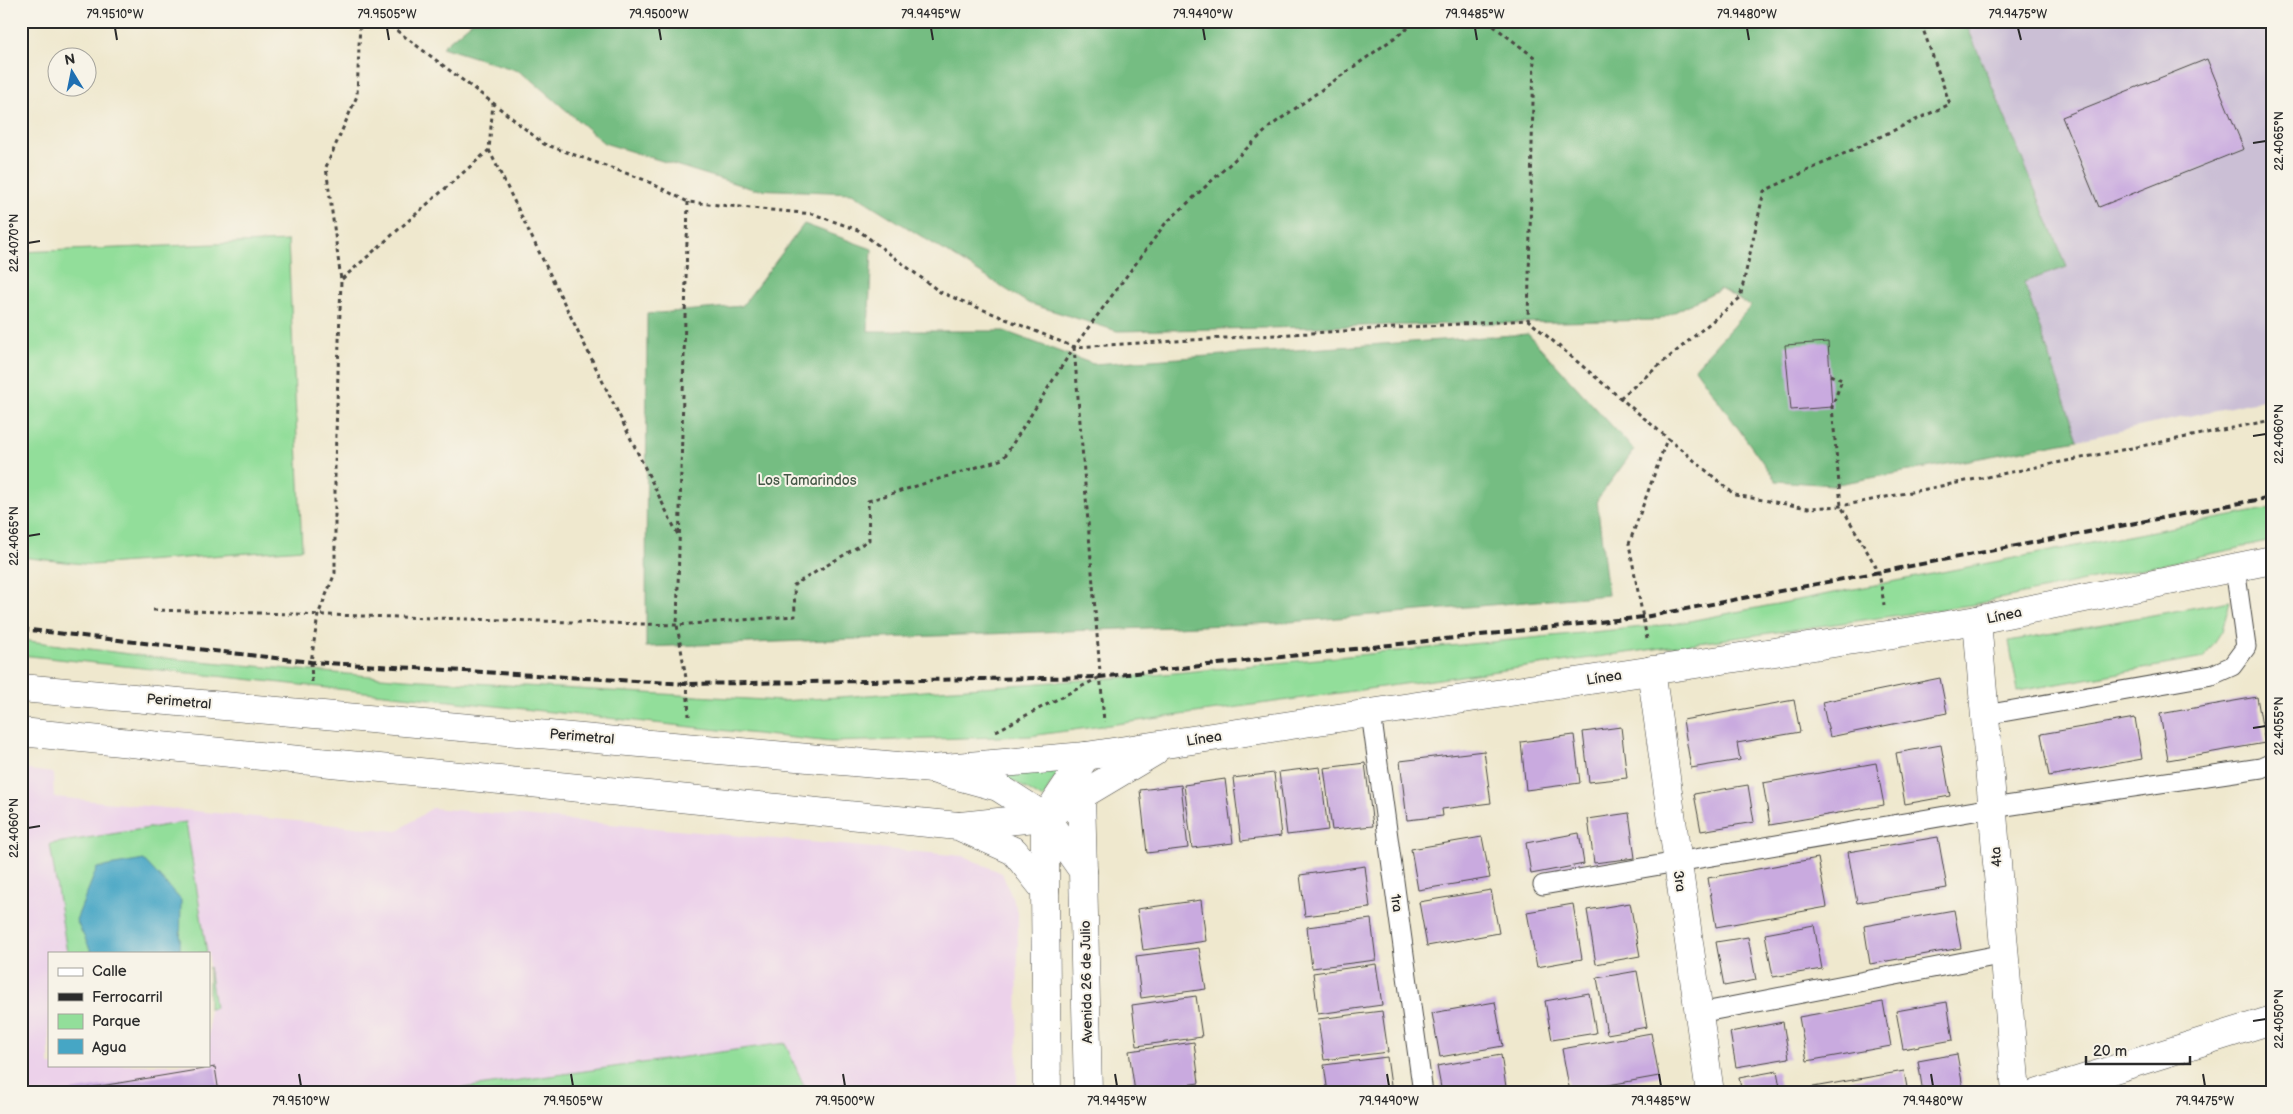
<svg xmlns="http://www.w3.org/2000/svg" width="2293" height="1114" font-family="'Balsamiq Sans',sans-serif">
<rect width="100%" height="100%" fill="#f7f3e8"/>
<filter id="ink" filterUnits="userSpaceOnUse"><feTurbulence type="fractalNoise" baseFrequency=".02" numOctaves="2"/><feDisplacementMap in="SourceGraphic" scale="10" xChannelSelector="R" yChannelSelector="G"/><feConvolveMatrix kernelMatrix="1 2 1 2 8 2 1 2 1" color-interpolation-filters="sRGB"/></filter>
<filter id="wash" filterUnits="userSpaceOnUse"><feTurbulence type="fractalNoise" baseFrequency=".0096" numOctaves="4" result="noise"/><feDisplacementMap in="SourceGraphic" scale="20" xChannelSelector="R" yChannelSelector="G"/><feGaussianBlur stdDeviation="1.12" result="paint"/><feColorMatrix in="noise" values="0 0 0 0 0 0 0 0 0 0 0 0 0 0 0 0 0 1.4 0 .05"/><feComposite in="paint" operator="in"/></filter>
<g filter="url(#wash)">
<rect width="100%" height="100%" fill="#efe8ce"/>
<path fill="#ecd1ea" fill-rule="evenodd" d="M21,769L53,773L54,797L397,831L432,808L963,856L1002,873L1018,912L1017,1093H21ZM49,953H209V1065H49Z"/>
<polygon fill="#cbbfd5" points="1965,21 2272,21 2272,398 2078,440 2024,282 2067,267"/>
<g fill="#92de9a" stroke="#5e8462">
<polygon points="288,241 302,549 92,565 21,557 21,252"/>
<polygon points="2272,508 2272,541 1971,605 1030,736 831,742 21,655 21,640 152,657 404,679 782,701 1154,675 1674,624"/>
<polygon points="2230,601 2222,631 2204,658 2018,691 2009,641"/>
<polygon points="1061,770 1052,781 1043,799 1015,782 993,775"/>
<polygon points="186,822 207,953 67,953 50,844"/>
<polygon points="209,967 215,1008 209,1009"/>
<polygon points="785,1043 807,1093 428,1093"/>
</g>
<g fill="#75bd82" stroke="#507456">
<polygon points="473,21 1965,21 2067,267 2024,282 2078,440 1833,485 1776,481 1695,368 1751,306 1720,289 1659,320 1117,331 1028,303 852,193 753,189 604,143 522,72 442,47"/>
<polygon points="804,224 872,249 868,331 1004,331 1093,364 1528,334 1634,450 1597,500 1608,595 1278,623 646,647 647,314 742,306"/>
</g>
<polygon fill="#46a6c5" stroke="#386878" points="144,860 181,900 180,953 92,953 76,920 97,868"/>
<g id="blocks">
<g fill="#c9aadf">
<polygon points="2207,59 2244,149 2099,207 2062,117"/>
<polygon points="1828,342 1832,407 1791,410 1785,345"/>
<polygon points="1940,678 1947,713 1830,737 1822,702"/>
<polygon points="2257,697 2265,743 2168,760 2160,714"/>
<polygon points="1794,700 1800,732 1737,743 1740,760 1691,768 1683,720"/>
<polygon points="2135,718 2142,759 2049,776 2041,734"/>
<polygon points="1621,727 1627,778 1589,782 1583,732"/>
<polygon points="1574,735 1580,783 1526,790 1521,742"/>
<polygon points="1941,745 1950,796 1905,804 1896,753"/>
<polygon points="1484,751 1491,803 1442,809 1443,816 1407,820 1400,761"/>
<polygon points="1365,763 1373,826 1332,830 1324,768"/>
<polygon points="1876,763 1884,805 1770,825 1763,783"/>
<polygon points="1320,767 1328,830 1287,835 1279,772"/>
<polygon points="1274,773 1281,836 1241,841 1233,778"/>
<polygon points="1225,779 1233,843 1192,848 1184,785"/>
<polygon points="1181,785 1188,848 1147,853 1140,790"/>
<polygon points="1748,785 1754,822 1701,831 1694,794"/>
<polygon points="1629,813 1635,858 1594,863 1588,819"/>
<polygon points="1579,833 1584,864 1531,874 1526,843"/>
<polygon points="1482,837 1490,878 1418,890 1411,849"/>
<polygon points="1938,837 1947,888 1857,903 1848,852"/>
<polygon points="1818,858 1827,907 1716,927 1708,878"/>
<polygon points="1365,866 1370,908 1305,916 1300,875"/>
<polygon points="1491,890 1499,933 1427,946 1419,902"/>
<polygon points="1201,900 1206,941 1143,950 1137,909"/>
<polygon points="1630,903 1640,956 1596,964 1587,910"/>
<polygon points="1573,904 1582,959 1537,967 1527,912"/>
<polygon points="1954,910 1961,948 1870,964 1864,926"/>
<polygon points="1371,919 1376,960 1312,968 1307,927"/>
<polygon points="1814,925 1822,969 1773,977 1765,934"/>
<polygon points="1748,937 1756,980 1724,986 1716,942"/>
<polygon points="1199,948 1206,989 1141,998 1136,956"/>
<polygon points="1376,964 1382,1005 1318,1014 1313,973"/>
<polygon points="1637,971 1647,1027 1607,1034 1597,978"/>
<polygon points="1589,993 1596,1033 1552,1040 1545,1001"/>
<polygon points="1196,996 1202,1037 1137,1046 1132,1005"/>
<polygon points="1495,1002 1503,1046 1440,1057 1432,1013"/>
<polygon points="1883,1002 1891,1046 1807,1061 1799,1017"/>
<polygon points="1947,1002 1953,1040 1903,1049 1896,1011"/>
<polygon points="1382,1011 1388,1052 1324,1060 1318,1019"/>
<polygon points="1783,1022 1789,1058 1736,1067 1730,1032"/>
<polygon points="1651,1033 1659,1076 1570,1092 1562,1049"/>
<polygon points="1194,1042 1199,1083 1135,1092 1129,1051"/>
<polygon points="1957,1054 1964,1093 1923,1093 1918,1061"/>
<polygon points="1501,1055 1507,1093 1442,1093 1437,1066"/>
<polygon points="1387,1057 1392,1093 1328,1093 1324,1065"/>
<polygon points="215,1067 219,1093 65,1093 65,1092"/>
<polygon points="1777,1071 1781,1093 1742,1093 1739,1078"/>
<polygon points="1904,1071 1908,1093 1803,1093 1802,1089"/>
<polygon points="1195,1089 1195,1093 1174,1093 1174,1092"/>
</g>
</g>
</g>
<g filter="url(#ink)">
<use href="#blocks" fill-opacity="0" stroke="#484743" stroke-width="1"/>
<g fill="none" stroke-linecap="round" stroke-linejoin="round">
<g stroke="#484743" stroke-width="21">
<g id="lane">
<polyline points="1371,713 1423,1093"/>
<polyline points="1985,715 2212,675 2232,666 2246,647 2235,568"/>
<polyline points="1543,885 1992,808 2261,768 2272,763"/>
<polyline points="1699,1013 2005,954"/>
</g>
</g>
<g stroke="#484743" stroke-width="29">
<g id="street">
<polyline points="1977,620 2016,1093"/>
<polyline points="1651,670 1710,1093"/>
<polyline points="2038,1093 2272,1020"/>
</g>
</g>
<g stroke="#484743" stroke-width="29">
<g id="secondary">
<polyline points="21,688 932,769 998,787 1045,817 1083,871 1088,1093"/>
<polyline points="21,732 958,826 1014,851 1045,890 1047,1093"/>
<polyline points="932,769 1086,756 1887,635 1977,620 2272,560"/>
<polyline points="1081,796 1083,871"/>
<polyline points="1048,813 1086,756"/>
<polyline points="1045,817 1045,890"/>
<polyline points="960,826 1045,817 1154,752"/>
</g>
</g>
<g stroke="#484743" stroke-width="3" stroke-dasharray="4 4" stroke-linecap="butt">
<polyline points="384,21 493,103 544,144 645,180 688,202 813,214 858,230 940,292 1074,347 1528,320 1735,495 1808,508 1841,506 2272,420"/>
<polyline points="1487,21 1534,57 1528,320"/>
<polyline points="489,150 679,537"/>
<polyline points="688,202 677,625 687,684 689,716"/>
<polyline points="342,279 489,150 493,103"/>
<polyline points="1074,347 1104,722"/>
<polyline points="1830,375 1842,380 1832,407 1841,506 1879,572 1884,605"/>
<polyline points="1620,398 1740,298 1764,191 1950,104 1920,21"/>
<polyline points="153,610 677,625 795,616 794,585 869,540 868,501 1003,459 1074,347 1165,224 1272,125 1418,21"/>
<polyline points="1647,639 1629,544 1667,439"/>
<polyline points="312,682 311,662 318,615 335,573 335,465 341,280 326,167 357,96 360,21"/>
<polyline points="996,731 1100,677"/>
</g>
<use href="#lane" stroke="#fff" stroke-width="19"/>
<use href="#street" stroke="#fff" stroke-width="28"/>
<use href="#secondary" stroke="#fff" stroke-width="28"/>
<polyline stroke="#2b2b2b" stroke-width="4" stroke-dasharray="8 4" stroke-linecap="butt" points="21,629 311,662 687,684 1100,677 1644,617 2272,497"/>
</g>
</g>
<path fill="none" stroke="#2b2b2b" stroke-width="2" d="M115,28L117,40M387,28L389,40M659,28L661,40M931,28L933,40M1203,28L1205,40M1475,28L1477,40M1747,28L1749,40M2018,28L2021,40M2253,143L2266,141M28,243L40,241M2253,436L2266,434M28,536L40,534M2253,728L2266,726M28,828L40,826M2253,1021L2266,1019M299,1074L301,1086M571,1074L573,1086M843,1074L845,1086M1115,1074L1117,1086M1387,1074L1389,1086M1659,1074L1661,1086M1931,1074L1933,1086M2203,1074L2205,1086"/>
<g text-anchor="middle" stroke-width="4" stroke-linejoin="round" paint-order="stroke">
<g font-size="14" fill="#455847" stroke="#f7f3e8">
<text x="807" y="485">Los Tamarindos</text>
</g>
<g font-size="14" fill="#2b2b2b" stroke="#f7f3e8">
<text transform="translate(2004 615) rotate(-12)" y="5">Línea</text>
<text transform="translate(1604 677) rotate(-9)" y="5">Línea</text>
<text transform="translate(179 701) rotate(5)" y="5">Perimetral</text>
<text transform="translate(582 736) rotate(5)" y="5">Perimetral</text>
<text transform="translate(1204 738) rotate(-9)" y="5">Línea</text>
<text transform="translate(1996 857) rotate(-95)" y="5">4ta</text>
<text transform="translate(1680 881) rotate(82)" y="5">3ra</text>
<text transform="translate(1397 903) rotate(82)" y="5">1ra</text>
<text transform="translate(1086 982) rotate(-91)" y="5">Avenida 26 de Julio</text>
</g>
</g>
<rect width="2293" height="1114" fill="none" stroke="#f7f3e8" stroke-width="55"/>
<rect x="48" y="952" width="162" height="115" fill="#f7f3e8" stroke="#a5a39c"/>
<rect x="58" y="968" width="25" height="8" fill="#ffffff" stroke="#a5a39c"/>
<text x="92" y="976" font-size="15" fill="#2b2b2b">Calle</text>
<rect x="58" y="993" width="25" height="8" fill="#2b2b2b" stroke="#a5a39c"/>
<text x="92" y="1002" font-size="15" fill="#2b2b2b">Ferrocarril</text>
<rect x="58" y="1014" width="25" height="15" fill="#92de9a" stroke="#a5a39c"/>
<text x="92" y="1026" font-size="15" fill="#2b2b2b">Parque</text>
<rect x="58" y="1039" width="25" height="15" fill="#46a6c5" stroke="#a5a39c"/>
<text x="92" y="1052" font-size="15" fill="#2b2b2b">Agua</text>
<g transform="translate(72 72) rotate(350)"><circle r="24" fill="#f7f3e8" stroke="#a5a39c"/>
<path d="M0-4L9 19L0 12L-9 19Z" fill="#1f6fb2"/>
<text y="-8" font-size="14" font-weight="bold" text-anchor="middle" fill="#2b2b2b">N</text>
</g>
<path d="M2086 1056v8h104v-8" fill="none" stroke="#2b2b2b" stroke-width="2.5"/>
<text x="2093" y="1056" font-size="15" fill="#2b2b2b" stroke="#f7f3e8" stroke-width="4" paint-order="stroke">20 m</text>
<rect x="28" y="28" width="2238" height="1058" fill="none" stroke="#2b2b2b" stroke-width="2"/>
<g font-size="12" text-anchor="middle" fill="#2b2b2b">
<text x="115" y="18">79.9510°W</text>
<text x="387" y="18">79.9505°W</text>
<text x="659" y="18">79.9500°W</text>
<text x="931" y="18">79.9495°W</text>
<text x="1203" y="18">79.9490°W</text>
<text x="1475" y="18">79.9485°W</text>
<text x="1747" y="18">79.9480°W</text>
<text x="2018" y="18">79.9475°W</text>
<text transform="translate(2279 141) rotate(-90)" y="4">22.4065°N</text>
<text transform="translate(14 243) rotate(-90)" y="4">22.4070°N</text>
<text transform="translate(2279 434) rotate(-90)" y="4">22.4060°N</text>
<text transform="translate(14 536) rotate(-90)" y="4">22.4065°N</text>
<text transform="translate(2279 726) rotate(-90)" y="4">22.4055°N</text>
<text transform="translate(14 828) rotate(-90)" y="4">22.4060°N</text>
<text transform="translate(2279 1019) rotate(-90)" y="4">22.4050°N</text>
<text x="301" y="1105">79.9510°W</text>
<text x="573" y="1105">79.9505°W</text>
<text x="845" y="1105">79.9500°W</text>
<text x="1117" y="1105">79.9495°W</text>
<text x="1389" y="1105">79.9490°W</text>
<text x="1661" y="1105">79.9485°W</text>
<text x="1933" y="1105">79.9480°W</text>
<text x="2205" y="1105">79.9475°W</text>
</g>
</svg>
